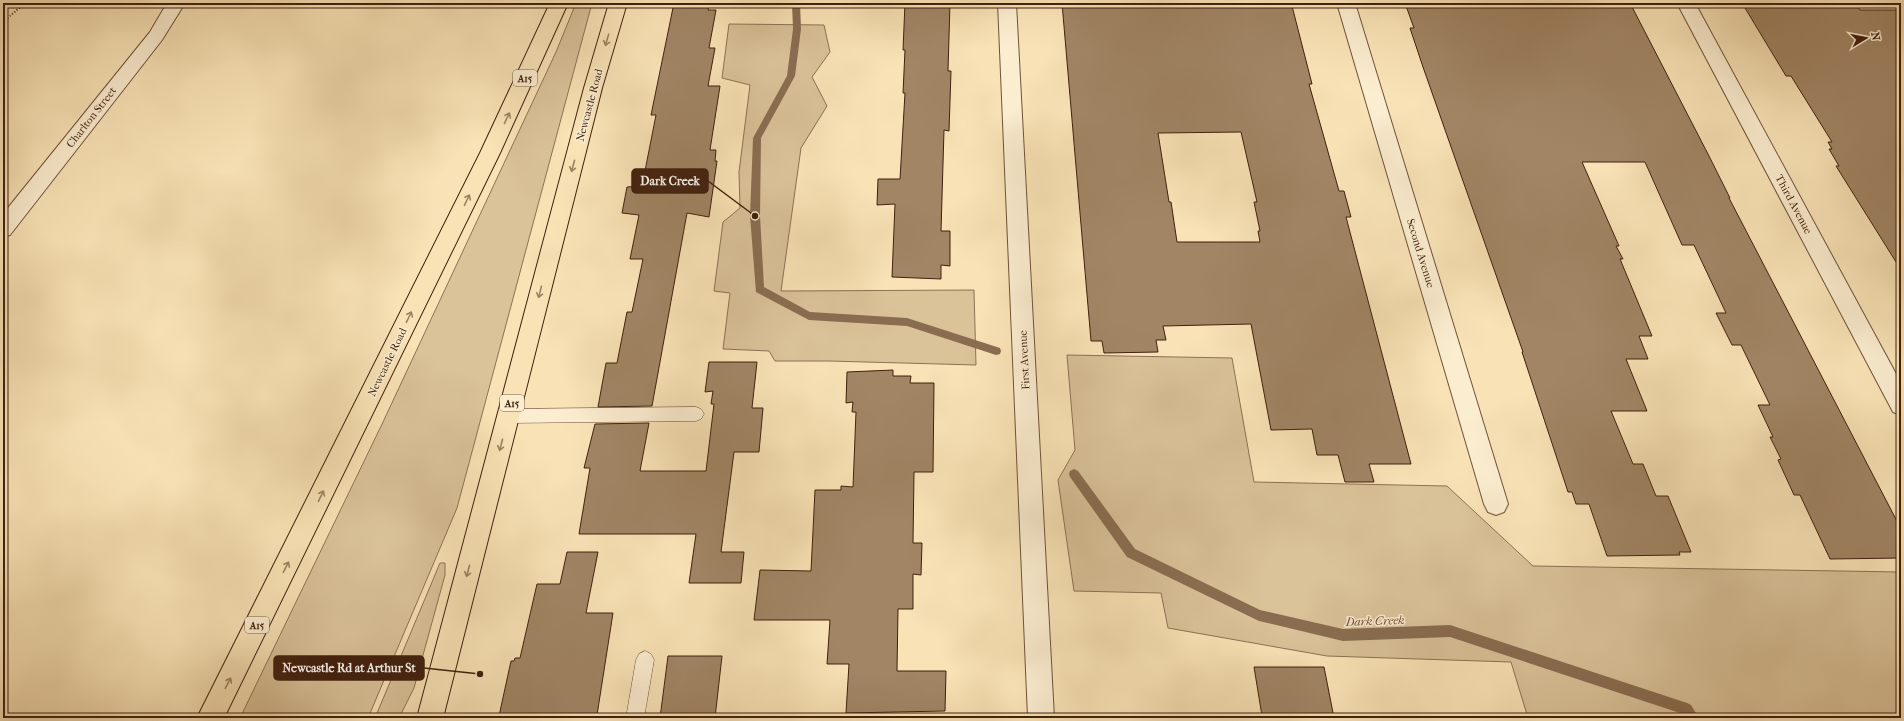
<svg xmlns="http://www.w3.org/2000/svg" width="1904" height="721" font-family="'IM FELL French Canon',serif">
<rect width="100%" height="100%" fill="#f9e3b6"/>
<filter id="stains"><feTurbulence type="fractalNoise" baseFrequency=".005" numOctaves="4"/><feColorMatrix values="0 0 0 0 .2 0 0 0 0 .09 0 0 0 0 .02 0 0 0 .5 -.17"/></filter>
<radialGradient id="worn" r=".72"><stop offset=".6" stop-color="#630" stop-opacity="0"/><stop offset="1" stop-color="#630" stop-opacity=".3"/></radialGradient>
<g fill="#dac299" stroke="#8e7154">
<polygon points="576,3 592,3 457,508 368,718 240,718 383,422 556,52"/>
<polygon points="729,24 824,25 830,52 812,77 827,106 801,148 781,291 974,290 976,365 829,361 775,361 769,351 723,349 730,293 714,291 723,222 740,208 739,172 750,85 722,78"/>
<polygon points="1067,355 1232,358 1254,482 1447,486 1533,566 1901,572 1901,718 1528,718 1511,662 1327,656 1168,628 1161,593 1074,591 1058,480 1075,450"/>
<polygon points="440,563 445,563 445,575 414,688 399,718 375,718"/>
</g>
<g fill="none" stroke-linecap="round" stroke-linejoin="round">
<g fill="#8a6d51" fill-rule="evenodd">
<polygon points="792,3 800,3 801,29 795,76 761,138 760,216 764,287 810,312 907,318 1000,348 1001,351 1000,354 996,355 907,326 809,320 756,292 750,216 753,138 787,76 793,29"/>
<polygon points="1074,469 1078,471 1135,549 1260,610 1343,629 1450,625 1687,703 1691,705 1699,718 1686,718 1683,714 1450,637 1343,641 1259,621 1127,557 1070,477 1069,474 1070,471"/>
</g>
</g>
<g fill="#a18565" stroke="#41200e" fill-rule="evenodd">
<polygon points="674,3 709,3 708,10 716,10 709,48 715,48 708,86 720,86 710,150 716,150 715,161 717,161 709,217 687,213 652,406 598,407 606,363 617,363 627,312 632,312 643,259 630,259 639,215 622,213 627,187 642,186 656,115 651,115"/>
<polygon points="905,3 950,3 948,71 951,71 949,131 944,130 941,231 950,231 950,266 941,265 941,279 892,277 895,204 877,205 878,179 900,179 905,93 903,93 905,50 903,50"/>
<path d="M1062,3H1271V6H1292L1312,84H1309L1339,191H1344L1351,217H1346L1411,464H1369L1374,482H1345L1338,455H1317L1312,429L1271,430L1251,324L1163,326L1166,340H1156L1158,352L1104,353L1102,341H1091ZM1241,132L1257,202H1254L1260,231H1258L1260,242H1177L1171,202H1169L1158,133Z"/>
<polygon points="1405,3 1630,3 1709,156 1730,198 1729,198 1901,529 1901,558 1830,559 1800,495 1794,495 1778,460 1781,459 1770,437 1773,437 1758,405 1770,405 1741,345 1732,345 1716,313 1726,313 1694,245 1682,245 1645,162 1582,162 1619,246 1616,246 1623,259 1620,259 1652,336 1639,336 1648,359 1626,359 1647,411 1611,411 1633,464 1643,464 1656,496 1668,496 1691,552 1679,552 1680,555 1607,556 1589,504 1576,504 1572,492 1568,492 1522,352 1523,352 1423,67 1410,28 1414,28"/>
<polygon points="1742,3 1855,3 1860,10 1901,10 1901,270 1836,166 1839,166 1829,149 1832,149 1828,142 1832,142 1791,76 1786,76"/>
<polygon points="709,362 757,362 752,408 763,408 759,452 734,452 721,552 744,552 741,583 689,583 696,534 579,534 590,468 584,468 595,424 649,423 640,471 706,471 714,404 711,404 713,391 705,392"/>
<polygon points="893,370 893,376 911,376 910,383 934,383 933,472 914,472 913,543 922,543 921,575 913,574 913,609 898,609 897,671 946,671 945,711 846,713 849,664 827,664 830,620 754,620 760,570 811,571 815,490 841,490 841,486 853,487 856,412 852,412 853,402 846,403 847,372"/>
<polygon points="567,552 598,552 586,613 613,613 597,715 559,715 559,718 502,718 503,715 499,716 511,661 514,661 515,658 520,658 537,584 560,584"/>
<polygon points="668,656 722,656 715,718 660,718"/>
<polygon points="1254,667 1324,667 1334,718 1279,718 1278,716 1262,716"/>
</g>
<g fill="none" stroke-linecap="round" stroke-linejoin="round">
<g stroke="#6f5138" stroke-width="1">
<g id="service">
<polygon points="696,407 701,409 704,414 701,419 696,421 508,423 503,421 500,416 503,411 508,409"/>
<polygon points="645,651 651,654 654,660 644,718 626,718 636,660 639,654"/>
</g>
</g>
<g stroke="#6f5138" stroke-width="2">
<g id="minor">
<polygon points="167,3 185,3 162,40 10,235 3,237 3,214 150,32"/>
<polygon points="998,3 1016,3 1054,718 1028,718"/>
<polygon points="1337,3 1355,3 1508,504 1504,512 1496,515 1488,512 1484,504"/>
<polygon points="1677,3 1695,3 1901,383 1901,415 1893,412"/>
</g>
</g>
<g stroke="#41200e" stroke-width="2">
<g id="trunk">
<polygon points="550,3 568,3 500,153 224,718 197,718 480,153"/>
<polygon points="609,3 627,3 602,88 443,718 417,718 584,88"/>
</g>
</g>
<polyline stroke="#41200e" stroke-width="2" stroke-dasharray="1 2" stroke-linecap="butt" points="3,22 25,3"/>
<use href="#service" fill="#fbedd0" fill-rule="evenodd"/>
<use href="#minor" fill="#fbedd0" fill-rule="evenodd"/>
<use href="#trunk" fill="#f9e3b6" fill-rule="evenodd"/>
</g>
<defs><path id="oneway-shaft" d="M-6 0H5M1.5-3L5.5 0L1.5 3" fill="none" stroke-width="1.6" stroke-linecap="round" stroke-linejoin="round"/></defs>
<g stroke="#9d8262">
<use href="#oneway-shaft" transform="translate(607 40) rotate(106)"/>
<use href="#oneway-shaft" transform="translate(507 118) rotate(-65)"/>
<use href="#oneway-shaft" transform="translate(573 166) rotate(105)"/>
<use href="#oneway-shaft" transform="translate(467 200) rotate(-64)"/>
<use href="#oneway-shaft" transform="translate(540 292) rotate(104)"/>
<use href="#oneway-shaft" transform="translate(409 317) rotate(-64)"/>
<use href="#oneway-shaft" transform="translate(501 445) rotate(105)"/>
<use href="#oneway-shaft" transform="translate(321 496) rotate(-64)"/>
<use href="#oneway-shaft" transform="translate(286 567) rotate(-63)"/>
<use href="#oneway-shaft" transform="translate(468 571) rotate(105)"/>
<use href="#oneway-shaft" transform="translate(228 683) rotate(-63)"/>
</g>
<g text-anchor="middle" stroke-width="3" stroke-linejoin="round" paint-order="stroke">
<g fill="#fbedd0" stroke="#795e48" stroke-width="1">
<rect x="513" y="70" width="24" height="16" rx="3"/>
<rect x="500" y="395" width="24" height="16" rx="3"/>
<rect x="245" y="617" width="24" height="16" rx="3"/>
</g>
<g font-size="10" font-weight="bold" fill="#41200e">
<text x="525" y="82">A15</text>
<text x="512" y="407">A15</text>
<text x="257" y="629">A15</text>
</g>
<g font-size="11" fill="#41200e" stroke="#fbedd0">
<text transform="translate(589 105) rotate(-75)" y="4">Newcastle Road</text>
<text transform="translate(91 117) rotate(-52)" y="4">Charlton Street</text>
<text transform="translate(1794 204) rotate(62)" y="4">Third Avenue</text>
<text transform="translate(1421 253) rotate(73)" y="4">Second Avenue</text>
<text transform="translate(1024 360) rotate(-93)" y="4">First Avenue</text>
<text transform="translate(387 362) rotate(-64)" y="4">Newcastle Road</text>
</g>
<g font-size="12" font-style="italic" fill="#6b4d35" stroke="#fbedd0">
<text transform="translate(1375 621) rotate(-2)" y="4">Dark Creek</text>
</g>
</g>
<path fill="none" stroke="#41200e" stroke-width="1.5" d="M755 216L708 181M480 674L424 668"/>
<g fill="#41200e" stroke="#fbedd0" stroke-width="1.5">
<circle cx="755" cy="216" r="4"/>
<circle cx="480" cy="674" r="4"/>
</g>
<g fill="#41200e" stroke="#41200e" stroke-width="1.5">
<rect x="632" y="169" width="76" height="24" rx="4"/>
<rect x="274" y="656" width="150" height="24" rx="4"/>
</g>
<g font-size="12" text-anchor="middle" font-weight="bold" fill="#fff">
<text x="670" y="185">Dark Creek</text>
<text x="349" y="672">Newcastle Rd at Arthur St</text>
</g>
<rect width="1904" height="721" fill="none" stroke="#f9e3b6" stroke-width="16"/>
<rect x="4" y="4" width="1896" height="713" fill="none" stroke="#41200e" stroke-width="2"/>
<rect x="8" y="8" width="1888" height="705" fill="none" stroke="#41200e"/>
<g transform="translate(1866 38) rotate(80)" stroke="#fbedd0" stroke-width="3" paint-order="stroke">
<path d="M0-3L7 15L0 10L-7 15Z" fill="#41200e"/>
<text y="-6" font-size="11" font-weight="bold" text-anchor="middle" fill="#41200e">N</text>
</g>
<rect width="100%" height="100%" filter="url(#stains)"/>
<rect width="100%" height="100%" fill="url(#worn)"/>
</svg>
